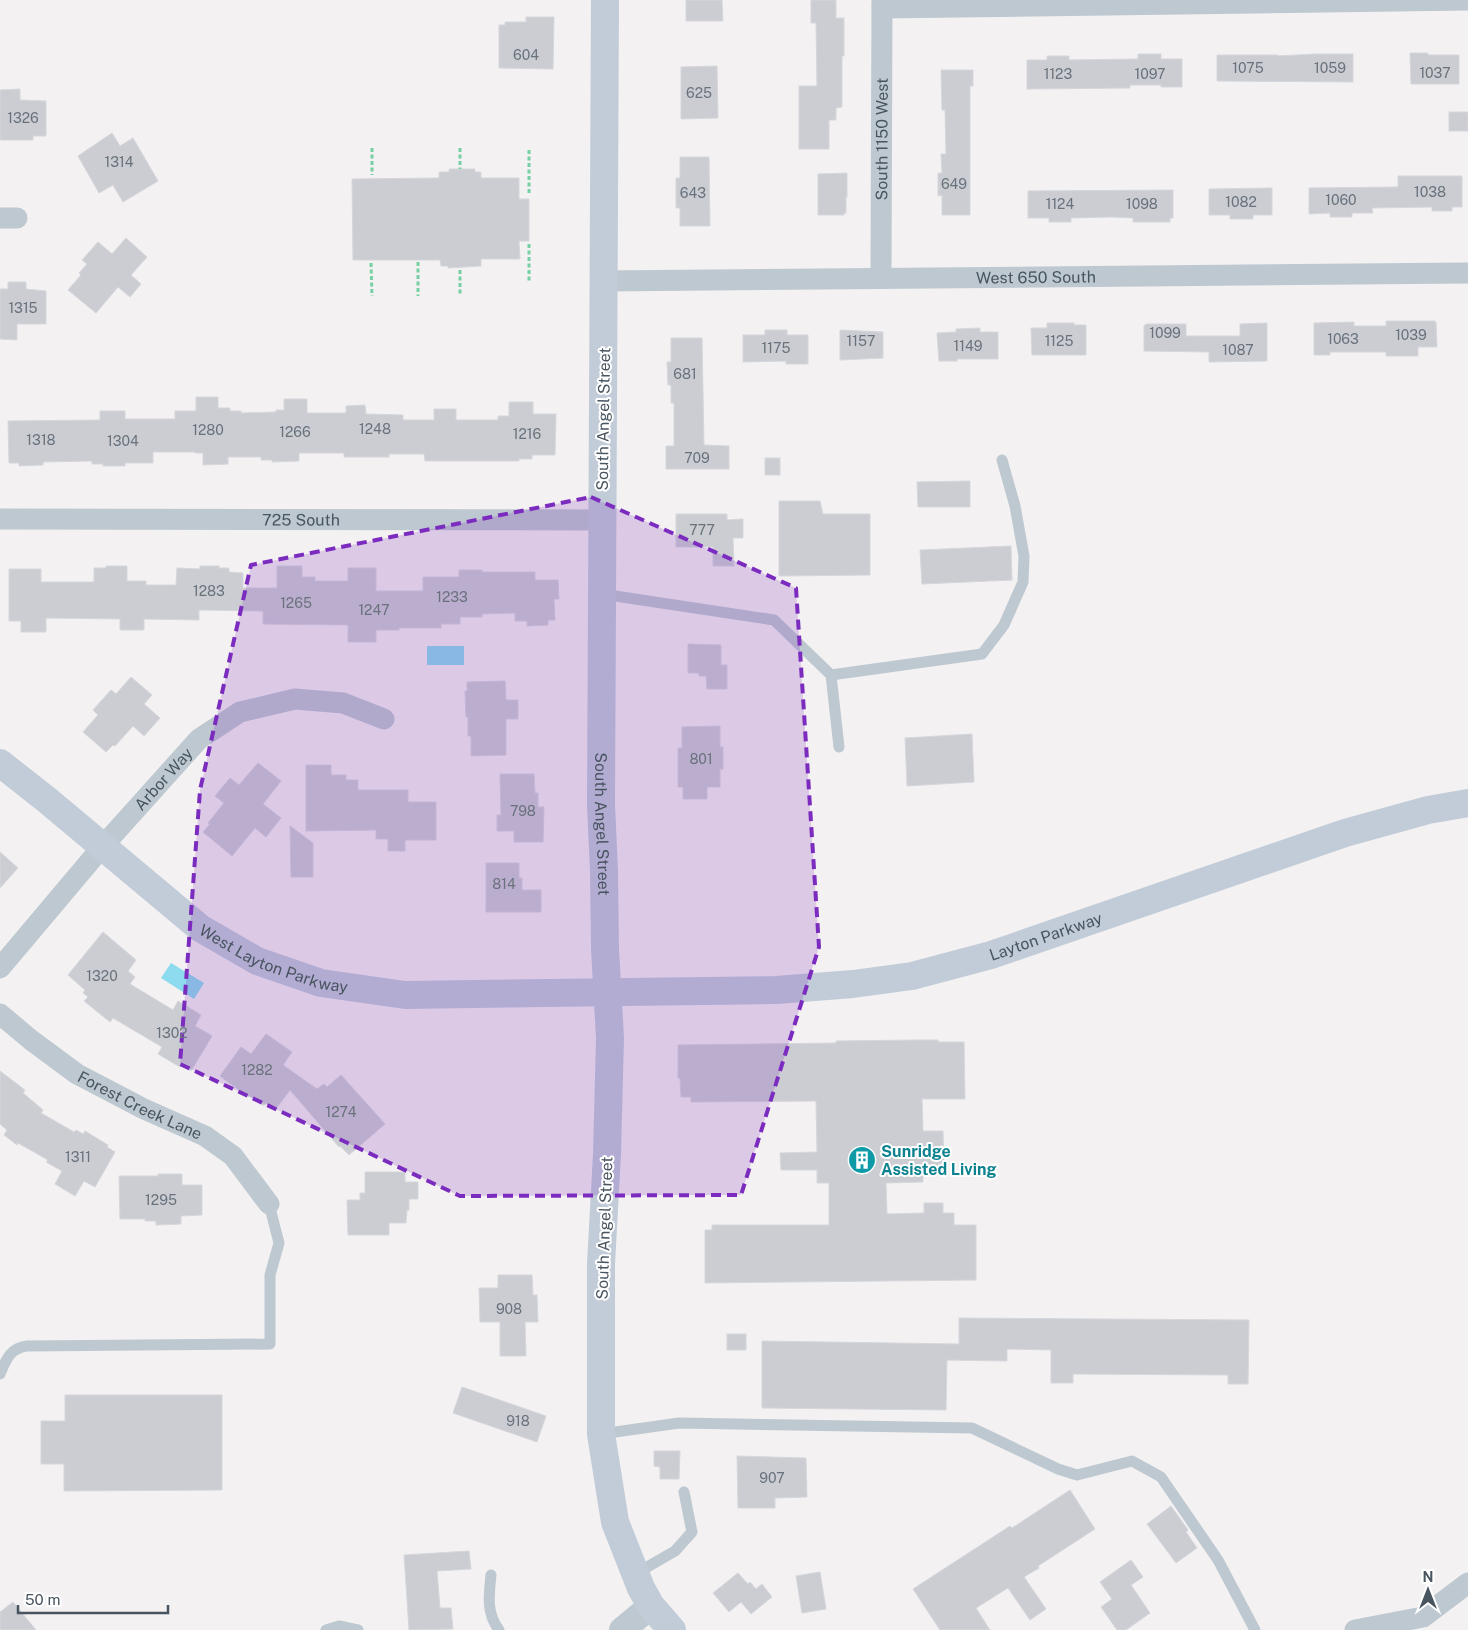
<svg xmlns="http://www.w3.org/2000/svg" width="1468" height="1630" font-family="'Public Sans',sans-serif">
<rect width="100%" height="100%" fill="#f3f1f1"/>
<g fill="#8cdbee">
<rect x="427" y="646" width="37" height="19"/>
<polygon points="171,963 204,983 194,999 161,978"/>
</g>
<g fill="#cbcdd3" stroke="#d5d7dc">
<polygon points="686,0 722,0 723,21 686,21"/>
<polygon points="811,0 836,0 836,18 844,18 844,56 842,56 842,107 836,108 836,120 829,120 829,149 799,149 799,86 817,86 816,23 811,23"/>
<polygon points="526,17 554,17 553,69 499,68 499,25 505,25 505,22 526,22"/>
<polygon points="1410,53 1428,53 1428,55 1459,55 1459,84 1411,84"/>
<polygon points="1138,54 1161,54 1161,59 1182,59 1182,87 1161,87 1161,85 1130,85 1130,88 1027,89 1027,60 1047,60 1047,56 1069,56 1069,60 1138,59"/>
<polygon points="1316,54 1353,54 1353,82 1217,81 1217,55 1278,55 1278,56"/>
<polygon points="717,66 718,118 681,119 681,67"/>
<polygon points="941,70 973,70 973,86 970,86 970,215 942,215 942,195 938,196 938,173 942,173 941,154 946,154 945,110 942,110"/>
<polygon points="20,89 20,100 46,101 46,136 33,136 33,140 0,140 0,90"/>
<rect x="1449" y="112" width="19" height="19"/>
<polygon points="112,133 120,146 133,138 158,181 123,202 113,185 99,193 78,156"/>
<polygon points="680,157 709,157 710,226 680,226 680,208 676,208 676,178 680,178"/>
<polygon points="449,169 475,169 475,172 481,172 481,178 519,178 519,199 529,199 529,241 519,241 520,259 481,259 481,266 448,268 448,266 441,266 440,260 353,260 352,179 439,178 439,172 449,172"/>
<polygon points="847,173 847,197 846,197 846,213 844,213 844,215 818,215 818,174"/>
<polygon points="1398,176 1462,176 1462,207 1452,207 1452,211 1432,211 1432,207 1372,208 1373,213 1352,213 1352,217 1330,217 1330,213 1309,214 1309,188 1398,187"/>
<polygon points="1270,188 1272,188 1272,215 1253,215 1253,219 1230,219 1230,215 1209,215 1209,189"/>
<polygon points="1173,190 1173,218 1170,218 1170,222 1133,222 1133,218 1111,217 1071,218 1071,222 1049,222 1049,218 1028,218 1028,191"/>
<polygon points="126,238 147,257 131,275 141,284 130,297 118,287 96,313 68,290 81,275 79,273 87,264 82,260 98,242 112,254"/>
<polygon points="8,282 26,282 26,289 46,291 46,324 17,324 17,340 0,339 0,289 8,289"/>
<polygon points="1386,321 1435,321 1436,323 1437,347 1418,347 1418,356 1386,356 1386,352 1330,352 1330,355 1314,355 1314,323 1354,322 1354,326 1386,326"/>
<polygon points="1047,323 1074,323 1074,325 1086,325 1086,355 1032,355 1031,328 1047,328"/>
<polygon points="1267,323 1267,361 1209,362 1209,352 1144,351 1144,326 1146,324 1186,324 1186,336 1240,336 1240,324"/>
<polygon points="980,328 980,332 998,332 998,359 957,359 957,361 939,361 937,333 956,332 956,329"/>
<polygon points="765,330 787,330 787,335 808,335 808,364 786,364 786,361 743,362 743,335 765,335"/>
<polygon points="840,330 883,332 883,358 840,360"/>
<polygon points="671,338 702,338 704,445 729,446 729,469 666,469 666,446 674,446 674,403 671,403 671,385 668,385 667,362 671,362"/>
<polygon points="196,397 218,397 218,408 230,408 230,411 241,411 241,413 276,412 276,410 284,410 284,399 307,399 307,413 346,413 346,406 365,405 366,414 403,415 403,420 434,420 434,409 456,409 456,420 498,420 498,416 509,416 509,402 533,402 533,414 556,414 555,455 532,455 532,459 519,459 519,461 425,461 424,454 389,454 389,457 344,457 344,453 299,453 299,461 272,462 272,460 261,460 261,457 228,457 228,464 203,465 203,453 195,453 195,452 153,452 153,463 125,463 125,466 103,466 103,464 92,464 92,461 43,462 43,465 19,466 19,463 9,463 8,421 100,420 100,411 125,411 125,419 175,419 175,411 196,411"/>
<rect x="765" y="458" width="15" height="17"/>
<polygon points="970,481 970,507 918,507 917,482"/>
<polygon points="779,501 820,501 823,514 870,514 870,575 779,576"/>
<polygon points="676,514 727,514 727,520 743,519 743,538 733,538 734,566 713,566 713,547 676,547"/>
<polygon points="1011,546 1012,580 922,584 920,550"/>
<polygon points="106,566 127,566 127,581 146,581 146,585 176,585 177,568 200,569 200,566 219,566 219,568 229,568 229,572 243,573 243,588 277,588 277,566 302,566 302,577 315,577 315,581 348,581 348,568 376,568 376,591 423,591 423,577 459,577 459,570 482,570 482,572 535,572 535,580 558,580 559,599 554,599 555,620 548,620 548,625 527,626 527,621 515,621 515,613 482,614 482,617 460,617 460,624 441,624 441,628 399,628 399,630 376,630 376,642 348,642 348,625 263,624 263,611 199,610 199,620 144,619 144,630 120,630 120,619 46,618 46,632 21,632 21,621 9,621 9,569 41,569 41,582 94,582 94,568 106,568"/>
<polygon points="688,644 721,645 721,665 727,665 727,689 707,689 706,676 699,676 699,673 688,673"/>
<polygon points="131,677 152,695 144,704 160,718 144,736 133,726 115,746 113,745 106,752 83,732 98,715 93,710 111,690 116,694"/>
<polygon points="505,681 506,700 518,700 518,719 506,719 506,755 471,756 471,736 468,736 468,717 466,717 465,691 467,691 467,682"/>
<polygon points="720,726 720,747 723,747 723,769 720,769 720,787 707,787 707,799 683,799 683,787 678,787 678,748 682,748 682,727"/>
<polygon points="972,734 974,782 907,786 905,738"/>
<polygon points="258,763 281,781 263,804 281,818 266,837 255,828 232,856 203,832 210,824 208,823 224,803 215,796 230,778 239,785"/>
<polygon points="306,765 331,765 331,775 346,775 346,780 358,780 358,790 408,790 408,802 436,802 436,840 405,840 405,851 388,851 388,839 376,839 376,830 306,831"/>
<polygon points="500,774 534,774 535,793 538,793 538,807 544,807 543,842 514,842 514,831 497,831 497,815 501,815"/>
<polygon points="290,826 313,843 313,877 291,877"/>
<polygon points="0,852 18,868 0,888"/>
<polygon points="486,863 519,863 519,878 522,878 522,890 541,890 541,912 486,912"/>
<polygon points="103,932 136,960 128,971 135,977 130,984 173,1010 178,1001 201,1015 195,1026 212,1036 191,1071 181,1065 180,1067 158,1054 162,1047 113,1018 110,1022 84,1001 88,997 83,993 85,990 68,975"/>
<polygon points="266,1034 292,1052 283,1065 317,1089 324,1084 327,1087 341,1075 385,1124 349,1155 340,1146 339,1147 290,1090 275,1110 266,1103 264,1106 249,1096 248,1097 220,1076 241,1047 251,1054"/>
<polygon points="918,1040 938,1040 938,1042 964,1042 965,1099 922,1099 923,1131 943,1131 944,1168 923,1169 923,1182 886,1183 887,1214 924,1213 924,1203 943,1203 943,1213 954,1213 954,1225 976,1225 976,1280 705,1283 705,1230 712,1230 712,1225 829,1225 829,1183 817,1183 817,1170 781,1170 780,1153 817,1152 816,1101 691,1102 691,1097 681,1097 680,1078 678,1078 678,1045 836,1043 836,1041"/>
<polygon points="0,1071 25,1090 23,1093 43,1110 41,1113 74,1132 76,1130 83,1134 85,1131 108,1145 107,1147 115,1152 95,1187 84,1181 75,1196 55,1184 62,1171 46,1162 48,1160 18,1143 17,1145 4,1135 7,1130 0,1124"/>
<polygon points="365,1172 405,1172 405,1182 418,1182 418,1199 409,1199 409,1210 407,1210 406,1223 389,1223 389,1235 348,1235 347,1200 360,1200 360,1193 365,1193"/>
<polygon points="158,1174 182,1174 182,1185 202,1185 202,1215 181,1216 181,1224 156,1225 156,1221 145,1221 145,1219 120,1219 119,1176 158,1176"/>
<polygon points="498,1275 532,1275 533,1295 537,1295 538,1322 525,1322 526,1356 500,1356 500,1322 480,1322 479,1288 498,1288"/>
<polygon points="959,1318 1249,1320 1248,1384 1228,1384 1228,1375 1073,1374 1073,1383 1051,1383 1051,1350 1007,1349 1007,1361 947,1360 946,1410 762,1408 762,1341 959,1344"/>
<rect x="727" y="1334" width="19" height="16"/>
<polygon points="462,1387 546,1416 537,1442 453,1413"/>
<polygon points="65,1395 222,1395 222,1490 64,1491 64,1464 41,1464 41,1421 65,1421"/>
<polygon points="654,1451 680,1451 679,1479 660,1479 660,1467 654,1466"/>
<polygon points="737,1456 806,1458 807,1497 775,1498 775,1508 738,1508"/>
<polygon points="1070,1490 1095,1529 1038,1566 1039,1568 1024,1577 1046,1609 1030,1620 1008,1588 976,1608 990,1630 940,1630 913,1589 1010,1526 1012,1528"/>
<polygon points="1171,1506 1188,1530 1186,1532 1197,1548 1176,1563 1147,1524"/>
<polygon points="469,1551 471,1569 437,1571 440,1608 451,1608 453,1629 409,1630 404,1555"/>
<polygon points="1131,1560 1143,1577 1131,1585 1150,1613 1126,1630 1117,1630 1101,1607 1112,1599 1100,1582"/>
<polygon points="820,1572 826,1609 802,1613 796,1576"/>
<polygon points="738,1573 748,1584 750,1582 756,1589 762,1584 772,1597 751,1614 741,1602 729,1612 713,1593"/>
<polygon points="13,1602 36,1630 0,1630 0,1612"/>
</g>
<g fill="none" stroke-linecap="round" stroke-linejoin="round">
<g stroke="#76d0a3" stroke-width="3" stroke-dasharray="4 2.5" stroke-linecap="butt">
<polyline points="372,148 372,175"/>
<polyline points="460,148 460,169"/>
<polyline points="529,150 529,195"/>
<polyline points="529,244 529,281"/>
<polyline points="418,262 418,296"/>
<polyline points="371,263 372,296"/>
<polyline points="460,270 460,296"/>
</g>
<g stroke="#bec8d0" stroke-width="11">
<polyline points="602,594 774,620 831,675 839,747"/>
<polyline points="831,675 982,654 1004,625 1023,582 1024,556 1015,506 1002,460"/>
<path d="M0,1374C6,1360 10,1348 27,1346L270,1344V1275L279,1243L269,1204"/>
<polyline points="601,1434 679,1423 972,1428 1058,1469 1077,1475 1132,1461 1161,1477 1218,1560 1255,1630"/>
<polyline points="635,1574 675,1551 692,1532 684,1492"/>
<path d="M491,1575C489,1595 486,1613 499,1630"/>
<polyline points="326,1630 339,1626 358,1630"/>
</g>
<g stroke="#bec8d0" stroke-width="21">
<polyline points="882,8 1468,0"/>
<polyline points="0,218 17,218"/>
<path id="s1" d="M881,278L882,0"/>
<path id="s2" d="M604,281L1468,273"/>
<path id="s3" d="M0,519L602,520"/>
<path id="s4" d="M0,968L102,847L199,739L240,712L295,699L343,703L384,719"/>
<path id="s5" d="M0,1014L31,1040L77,1074L144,1109L205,1136L233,1156L269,1204"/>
<polyline points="1355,1630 1423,1617 1468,1583"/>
</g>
<polyline stroke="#bec8d0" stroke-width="26" points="622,1630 651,1606"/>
<g stroke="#c1ccd8" stroke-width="28">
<path id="s6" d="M605,0L601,804L604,872L605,949L610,1038L607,1154L601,1264V1434L615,1522L641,1588L651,1606L672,1630"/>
<path id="s7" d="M0,763L47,800L200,928L257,961L321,983L405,995L776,990L853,984L912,976L991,955L1345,833L1428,810L1468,803"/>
</g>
</g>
<path fill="#7b2cbf" fill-opacity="0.2" stroke="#7b2cbf" stroke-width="4" stroke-dasharray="10 6" stroke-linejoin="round" d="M591,497L796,588L819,947L741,1195L460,1196L180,1064L200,790L251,565Z"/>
<defs>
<g id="building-disc" transform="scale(1.4375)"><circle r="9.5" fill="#0f9aa8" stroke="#fff"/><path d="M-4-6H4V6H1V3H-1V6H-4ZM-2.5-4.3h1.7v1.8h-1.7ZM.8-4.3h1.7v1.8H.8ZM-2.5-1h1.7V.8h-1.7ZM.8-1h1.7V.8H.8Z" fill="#fff"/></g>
</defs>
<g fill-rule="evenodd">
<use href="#building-disc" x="862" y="1160"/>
</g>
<g text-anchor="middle" stroke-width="4" stroke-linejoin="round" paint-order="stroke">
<g font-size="14" fill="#69727c">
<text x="526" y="60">604</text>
<text x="1248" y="73">1075</text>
<text x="1330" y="73">1059</text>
<text x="1435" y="78">1037</text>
<text x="1058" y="79">1123</text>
<text x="1150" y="79">1097</text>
<text x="699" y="98">625</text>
<text x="23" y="123">1326</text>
<text x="119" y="167">1314</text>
<text x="954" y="189">649</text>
<text x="1430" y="197">1038</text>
<text x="693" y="198">643</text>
<text x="1341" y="205">1060</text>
<text x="1241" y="207">1082</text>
<text x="1060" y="209">1124</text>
<text x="1142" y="209">1098</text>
<text x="23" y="313">1315</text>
<text x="1165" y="338">1099</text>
<text x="1411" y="340">1039</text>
<text x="1343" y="344">1063</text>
<text x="861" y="346">1157</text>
<text x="1059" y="346">1125</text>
<text x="968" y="351">1149</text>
<text x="776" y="353">1175</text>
<text x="1238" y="355">1087</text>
<text x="685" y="379">681</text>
<text x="375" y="434">1248</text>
<text x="208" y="435">1280</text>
<text x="295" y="437">1266</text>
<text x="527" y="439">1216</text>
<text x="41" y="445">1318</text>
<text x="123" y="446">1304</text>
<text x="697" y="463">709</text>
<text x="702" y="535">777</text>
<text x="209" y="596">1283</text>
<text x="452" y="602">1233</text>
<text x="296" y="608">1265</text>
<text x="374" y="615">1247</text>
<text x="701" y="764">801</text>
<text x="523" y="816">798</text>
<text x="504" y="889">814</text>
<text x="102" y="981">1320</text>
<text x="172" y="1038">1302</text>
<text x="257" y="1075">1282</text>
<text x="341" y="1117">1274</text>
<text x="78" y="1162">1311</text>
<text x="161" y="1205">1295</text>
<text x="509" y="1314">908</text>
<text x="518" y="1426">918</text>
<text x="772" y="1483">907</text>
</g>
<g font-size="16" fill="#48545f" stroke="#fff">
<text dy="6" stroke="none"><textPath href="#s1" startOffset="139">South 1150 West</textPath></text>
<text dy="6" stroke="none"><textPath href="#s2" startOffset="432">West 650 South</textPath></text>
<text transform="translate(603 419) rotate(-89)" y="6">South Angel Street</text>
<text dy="6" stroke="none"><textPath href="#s3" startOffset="301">725 South</textPath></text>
<text dy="6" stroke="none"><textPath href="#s4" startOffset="250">Arbor Way</textPath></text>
<text dy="6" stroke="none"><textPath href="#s6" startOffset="824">South Angel Street</textPath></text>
<text dy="6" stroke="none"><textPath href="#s7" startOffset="1125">Layton Parkway</textPath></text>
<text dy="6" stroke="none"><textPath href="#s7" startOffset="340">West Layton Parkway</textPath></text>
<text dy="6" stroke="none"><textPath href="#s5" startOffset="168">Forest Creek Lane</textPath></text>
<text transform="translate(604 1228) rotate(-88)" y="6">South Angel Street</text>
</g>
<g font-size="16" font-weight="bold" fill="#0d838f" stroke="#fff" text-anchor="start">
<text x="881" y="1157">Sunridge<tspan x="881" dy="18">Assisted Living</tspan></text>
</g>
</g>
<g transform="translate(1428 1590)" stroke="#ffffff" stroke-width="4" paint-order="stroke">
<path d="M0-4L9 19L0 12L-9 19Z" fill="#48545f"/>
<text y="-8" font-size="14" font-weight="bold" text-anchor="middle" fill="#48545f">N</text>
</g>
<path d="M18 1605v8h150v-8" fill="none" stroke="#48545f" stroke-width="2.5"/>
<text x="25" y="1605" font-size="15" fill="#48545f" stroke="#ffffff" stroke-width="4" paint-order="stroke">50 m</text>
</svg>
